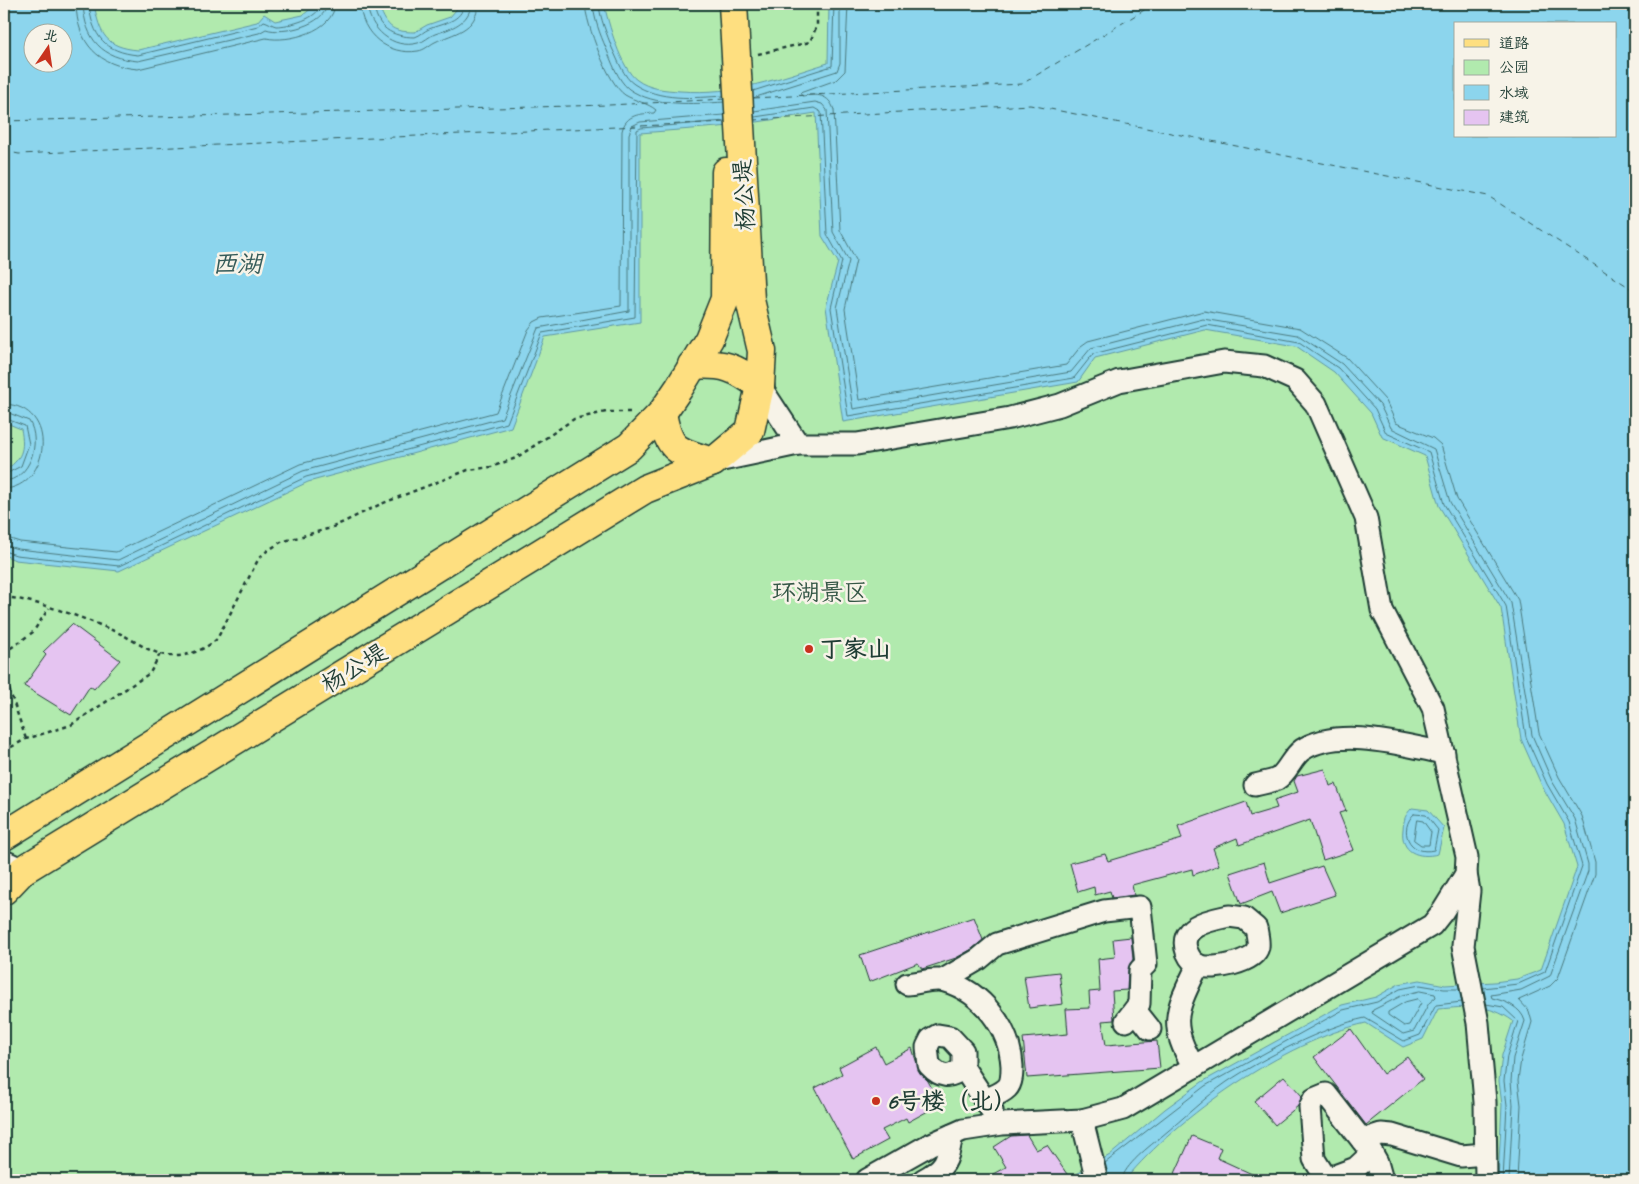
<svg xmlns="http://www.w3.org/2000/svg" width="1639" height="1184" font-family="Caveat,'LXGW WenKai TC',sans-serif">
<rect width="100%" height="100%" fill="#f2e5eb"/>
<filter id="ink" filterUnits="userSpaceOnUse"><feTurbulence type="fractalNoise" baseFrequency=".02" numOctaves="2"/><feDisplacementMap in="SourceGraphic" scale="10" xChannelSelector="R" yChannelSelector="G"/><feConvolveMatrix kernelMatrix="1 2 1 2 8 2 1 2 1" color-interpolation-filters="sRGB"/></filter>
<g filter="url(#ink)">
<path fill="#b1eaae" stroke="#689471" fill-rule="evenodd" d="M4,4H1635V1180H4ZM1455,24H1615V136H1455ZM32,32H62V62H32Z"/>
<g fill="#8cd5ed" stroke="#6098a3" fill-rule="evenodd">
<path d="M4,4H94C100,34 105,47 138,50L257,22L264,14L275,21L303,15L317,4H378C387,26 390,32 415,32L427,25L450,17L461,4H604C608,22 621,69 637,80C649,89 665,90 680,91C736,95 776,79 828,63L829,4H1635V1180H1498L1502,1105L1499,1081L1502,1055L1513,1021C1489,1003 1467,1007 1438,1009L1423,1039L1403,1047L1366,1023C1285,1041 1178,1116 1125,1180H1066L1110,1155L1165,1109L1202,1082L1342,1005L1376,997L1399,984L1420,980L1445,985L1494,982L1517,979L1541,970L1577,867L1564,824L1542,786L1521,739L1501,608L1439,506L1425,456L1382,437L1371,413L1334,372L1296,346L1205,330L1095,358L1078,382L843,422L826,307L838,262L822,236L816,113L731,126L640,133V322L545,337L511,427L308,482L119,571L15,560L4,555V471C22,459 25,450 21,429L4,422ZM1455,24H1615V136H1455ZM32,32H62V62H32Z"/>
<path d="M1412,808L1428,810L1444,828L1438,854C1418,859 1400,852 1403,829C1404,819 1405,815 1412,808Z"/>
</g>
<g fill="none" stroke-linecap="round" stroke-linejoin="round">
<g stroke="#4b7a7e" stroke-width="1">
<path d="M76,4C77,44 99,66 138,69L266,38C288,43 334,31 335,4"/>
<path d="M83,4C85,40 102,58 138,61L259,33L266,29C282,35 326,25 327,4"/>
<path d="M89,4C92,36 105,52 138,55L258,26L264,21C268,22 272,25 276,26C289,26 319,19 321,4"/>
<path d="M360,4C361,34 388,56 418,51C425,50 429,45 435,42C453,33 477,31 478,4"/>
<path d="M367,4C369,29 393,50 418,43C424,42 429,36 435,34C450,29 470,23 471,4"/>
<path d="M374,4C376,28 392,37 415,37C421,35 424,31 429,29C443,23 462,22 464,4"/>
<path d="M593,4C594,19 600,34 606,48C611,60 618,81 629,89C655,107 693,104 724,102"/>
<path d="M599,4C600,19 607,34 612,48C617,58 624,78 634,84C659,101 694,98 723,96"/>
<path d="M848,4L845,71L836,80L800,93L802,96C817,94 829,94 834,110L840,230L856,260L845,309L859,400L1066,365L1081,346L1088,341L1204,311L1300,328L1347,358L1386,401L1396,423L1433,438L1441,445L1457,499L1518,600L1539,733L1559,777L1582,816L1595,862V874L1558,978L1550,986L1519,1000L1529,1011L1532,1022L1521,1059L1518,1081L1521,1105L1517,1180"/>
<polyline points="753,91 832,66 834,4"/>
<polyline points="753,98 837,71 840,63 840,4"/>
<path d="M754,111L815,102L822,104L827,110L833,232L849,261L837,308L853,409L1071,372L1091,348L1203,319L1298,335L1342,364L1380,405L1391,428L1434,449L1450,502L1511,603L1532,735L1552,781L1575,819L1588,864V871L1550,976L1521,990L1491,995L1492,998C1505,1001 1521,1007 1525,1021L1513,1058L1511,1081L1513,1105L1509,1180"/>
<polyline points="755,117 814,108 821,112 827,234 842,261 831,308 848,416 1074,378 1093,354 1207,325 1299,342 1338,368 1375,409 1386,433 1429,452 1444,504 1506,606 1526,737 1547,784 1569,822 1582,866 1545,972 1518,984 1483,988"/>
<path d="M4,404C60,406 50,487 4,489"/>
<path d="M4,411L29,421C42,442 30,480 4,481"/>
<polyline points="4,418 25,426 29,444 21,466 4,475"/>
<path d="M4,537L20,542L116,552L300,464L496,412L528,330L534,322L542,318L621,306L622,131C626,114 640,114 654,113L656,110C648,103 635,101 625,95C608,84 586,24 585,4"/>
<polyline points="4,545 18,549 118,560 303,471 502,418 538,328 629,311 629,134 632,126 640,122 724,115"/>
<polyline points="4,551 16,555 119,566 306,477 507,423 542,333 635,317 637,130 641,128 725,121"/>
<path d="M1414,814L1426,815L1438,830L1434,850C1408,856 1398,829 1414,814Z"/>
<polygon points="1417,820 1423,821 1431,832 1429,845 1421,845 1414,840"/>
<polygon points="1420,991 1435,994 1436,997 1429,1003 1414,1031 1403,1034 1372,1013 1373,1010 1403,995"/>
<polygon points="1418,999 1421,1003 1409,1025 1404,1026 1388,1015 1388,1012 1405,1002"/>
<polyline points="1486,1004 1503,1007 1518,1021 1507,1056 1504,1081 1507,1105 1503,1180"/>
<polyline points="1105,1163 1205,1086 1343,1010 1377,1002 1400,989 1420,985 1444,989 1459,989"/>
<path d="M1122,1180C1123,1166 1151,1145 1162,1136C1184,1118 1204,1098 1227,1082C1261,1059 1326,1026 1365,1018L1404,1041L1420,1035L1436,1005L1462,1002"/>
</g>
<g stroke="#355b59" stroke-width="1" stroke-dasharray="6 5" stroke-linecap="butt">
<polyline points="753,98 1022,84 1154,4"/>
<polyline points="753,120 1030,105 1488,196 1635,291"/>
<polyline points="4,121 609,105 726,99"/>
<polyline points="4,151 19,154 727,122"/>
</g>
</g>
<g fill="#e5c4f1" stroke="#1f3d34">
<polygon points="72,624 120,660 94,689 90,686 71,715 24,686 46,655 43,652"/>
<polygon points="1325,769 1330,786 1336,784 1346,811 1339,813 1354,850 1323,860 1310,820 1239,845 1237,838 1213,848 1219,865 1193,875 1192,869 1132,885 1134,895 1112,898 1110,891 1095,895 1094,887 1078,892 1070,863 1105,854 1108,861 1182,839 1178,826 1246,802 1250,816 1277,808 1274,800 1298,792 1294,781 1297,776"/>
<polygon points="1264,862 1270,883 1322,866 1335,895 1280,913 1272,892 1241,904 1230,873"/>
<polygon points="974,917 983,940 972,949 956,958 922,969 918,963 869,982 860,955"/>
<polygon points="1131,937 1133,959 1128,970 1127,990 1112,991 1114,1020 1102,1021 1106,1045 1157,1041 1160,1068 1027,1078 1023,1038 1068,1034 1066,1009 1090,1008 1089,992 1100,991 1098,959 1115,957 1113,939"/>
<polygon points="1059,972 1063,1004 1029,1008 1024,976"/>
<polygon points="1351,1029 1383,1074 1407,1057 1423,1079 1366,1125 1314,1057"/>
<polygon points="876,1047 884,1063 912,1048 920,1073 928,1081 937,1098 925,1104 928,1111 908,1122 906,1118 882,1130 888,1140 853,1159 815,1088 842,1074 839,1067"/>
<polygon points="1284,1076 1302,1096 1298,1106 1275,1125 1254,1101"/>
<polygon points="1027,1135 1036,1150 1047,1145 1071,1180 982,1180 1006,1167 994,1147 1011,1136"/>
<polygon points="1192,1136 1221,1148 1217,1158 1265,1180 1172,1180"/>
</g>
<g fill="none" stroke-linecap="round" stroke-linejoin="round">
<g stroke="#1f3d34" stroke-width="25">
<g id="minor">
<polyline points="760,386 798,444"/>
<polyline points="713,462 798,444 857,444 1010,418 1060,405 1119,381 1224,362 1264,366 1295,380 1316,404 1366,518 1382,610 1433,708 1467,857 1466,874 1443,911 1432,925 1123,1109 1082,1120 1002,1124 963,1130 929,1145 867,1180"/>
<path d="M1255,785C1262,783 1271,782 1277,779C1287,773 1292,757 1302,750C1338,726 1404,745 1444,753"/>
<polyline points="4,861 23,870"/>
<polyline points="1466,874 1469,891 1463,946 1478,1023 1485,1102 1486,1180"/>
<path d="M1229,916L1244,918L1256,928C1257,934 1259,941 1258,947C1254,963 1213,970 1200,966C1193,963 1190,959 1187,952C1177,925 1211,920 1229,916Z"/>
<polyline points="943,980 979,959 997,944 1104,911 1140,907 1146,964 1140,970 1139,1004 1126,1021"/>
<path d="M907,984C918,983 935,978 945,981C982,992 1010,1028 1012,1066C1012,1073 1012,1083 1007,1088C1001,1094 992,1097 984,1100"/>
<polyline points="1135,1010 1150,1029"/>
<path d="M938,1035L950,1037L963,1051V1067C950,1080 940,1077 929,1065L927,1047L931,1039Z"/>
<polyline points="963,1067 992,1111"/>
<path d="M1194,1067C1167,1023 1177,1009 1198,965"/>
<polyline points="1082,1120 1097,1180"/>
<polyline points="1362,1140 1381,1134 1392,1135 1461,1156 1485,1154"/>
<polyline points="1326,1178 1314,1159 1310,1107 1314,1099 1326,1094 1372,1153 1377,1162 1382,1180"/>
<path d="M923,1180C947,1167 947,1161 952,1135"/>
<polyline points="1324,1180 1356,1168 1372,1153"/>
</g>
</g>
<g stroke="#1f3d34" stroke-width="31">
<g id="major">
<path d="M692,365C724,363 735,367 760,386"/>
<path d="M662,413C669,452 677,451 713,462"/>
<polyline points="4,836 629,447 662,413 679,388 709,339 725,299 726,172"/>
<polyline points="4,890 23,870 645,489 713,462 750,431 760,386 762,351 750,300 733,4"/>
</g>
</g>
<g stroke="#1f3d34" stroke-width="2.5" stroke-dasharray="4 4" stroke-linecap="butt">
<polyline points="648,4 652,7 653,4"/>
<polyline points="758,54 810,42 817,25 817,4"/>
<path d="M4,597C37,600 93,621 123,635C138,643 154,655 172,656C187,657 206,649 217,639L259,558L267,551L281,542L331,528L381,504L468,470L491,467L516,458L574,419L606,412H633"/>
<polyline points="4,653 33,632 49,608"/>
<polyline points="4,674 26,739"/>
<polyline points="4,751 26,739 71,725 150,673 160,654"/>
</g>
<use href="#minor" stroke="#f7f3e8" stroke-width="21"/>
<use href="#major" stroke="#fedf80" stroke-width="28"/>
</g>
</g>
<g fill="#c8321e" stroke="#f7f3e8" stroke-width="2">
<circle cx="809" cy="649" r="5"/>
<circle cx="876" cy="1101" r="5"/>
</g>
<g text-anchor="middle" stroke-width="5" stroke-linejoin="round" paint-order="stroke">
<g font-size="24" fill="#1f3d34" stroke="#f7f3e8">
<text transform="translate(744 195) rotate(-93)" y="8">杨公堤</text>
<text transform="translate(354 668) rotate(-31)" y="8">杨公堤</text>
</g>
<g font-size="24" fill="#355746" stroke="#f7f3e8">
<text x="820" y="600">环湖景区</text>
</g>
<g font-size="24" font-weight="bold" fill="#1f3d34" stroke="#f7f3e8" text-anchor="start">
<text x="819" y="657">丁家山</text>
<text x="886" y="1109">6号楼（北）</text>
</g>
<g font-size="25" font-style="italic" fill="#355b59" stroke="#f7f3e8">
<text x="237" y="272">西湖</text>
</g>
</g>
<rect width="1639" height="1184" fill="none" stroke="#f7f3e8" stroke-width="20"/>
<rect x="10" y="10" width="1619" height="1164" fill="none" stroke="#1f3d34" stroke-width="2" filter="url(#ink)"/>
<rect x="1454" y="22" width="162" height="115" fill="#f7f3e8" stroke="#a1aaa0"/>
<rect x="1464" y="39" width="25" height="8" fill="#fedf80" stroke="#a1aaa0"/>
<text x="1499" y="48" font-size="15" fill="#1f3d34">道路</text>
<rect x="1464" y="60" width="25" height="15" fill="#b1eaae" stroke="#a1aaa0"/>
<text x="1499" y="72" font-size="15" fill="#1f3d34">公园</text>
<rect x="1464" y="85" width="25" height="15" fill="#8cd5ed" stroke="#a1aaa0"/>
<text x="1499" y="98" font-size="15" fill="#1f3d34">水域</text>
<rect x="1464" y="110" width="25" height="15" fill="#e5c4f1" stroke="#a1aaa0"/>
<text x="1499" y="122" font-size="15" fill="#1f3d34">建筑</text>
<g transform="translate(48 48) rotate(13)"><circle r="24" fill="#f7f3e8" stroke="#a1aaa0"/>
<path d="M0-4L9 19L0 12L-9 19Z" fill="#c8321e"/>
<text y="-8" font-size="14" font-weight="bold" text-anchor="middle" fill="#1f3d34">北</text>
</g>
</svg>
